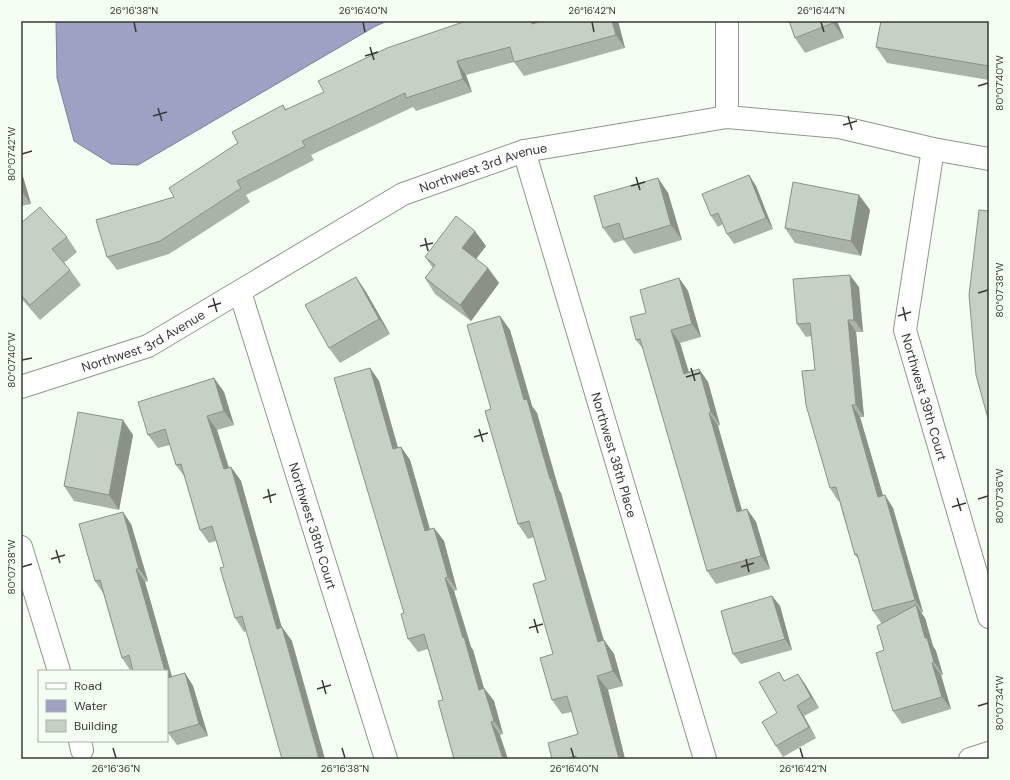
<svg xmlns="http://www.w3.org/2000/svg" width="1010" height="780" font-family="'DM Sans',sans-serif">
<rect width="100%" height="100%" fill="#f4fef2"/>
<polygon fill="#9da1c4" stroke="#7e8299" points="57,21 387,21 374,27 138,165 111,164 74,141 57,78 56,22"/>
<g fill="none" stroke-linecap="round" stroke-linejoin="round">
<g stroke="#8d988a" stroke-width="24">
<g id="minor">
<polyline points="727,21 727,117"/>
<path id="s1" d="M933,149L905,330L989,617"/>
<path id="s2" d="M524,151L705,759"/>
<path id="s3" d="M240,292L386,759"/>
<path id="s4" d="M21,387L148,346L403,194L524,151L727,117L839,127L933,149L989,159"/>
<polyline points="21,547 59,671"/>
<polyline points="80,741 82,750"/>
<polyline points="970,759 989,753"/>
</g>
</g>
<use href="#minor" stroke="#fff" stroke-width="22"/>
</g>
<g fill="#a9b4a7">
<polygon points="536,21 537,23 618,21 625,48 524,76 514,62 466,75 472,92 416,111 413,107 311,155 314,160 246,195 250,202 169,254 117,270 107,257 174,197 283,105 286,109"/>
<polygon points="789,21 837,21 844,38 805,53 795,38"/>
<polygon points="989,21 989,80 887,63 876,47"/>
<polygon points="21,170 31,204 21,206"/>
<polygon points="749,175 756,186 773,229 734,244 727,234 723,224 718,227 711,216"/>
<polygon points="658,178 668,193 682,240 634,254 624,240 614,243 603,228"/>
<polygon points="859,195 870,210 861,256 795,243 785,228"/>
<polygon points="21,223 67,237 77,252 64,263 70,270 81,285 40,320 21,298"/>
<polygon points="486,246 476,259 488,268 499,283 471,321 435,294 425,278 433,268 425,257"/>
<polygon points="356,277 366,292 390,334 340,363 329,348"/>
<polygon points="679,278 688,291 701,337 680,343 689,372 699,369 708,382 720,425 718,426 742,510 747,509 756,522 770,569 716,584 707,571 643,349 636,340 646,313"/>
<polygon points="859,287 863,332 856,332 864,417 860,417 883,496 893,508 923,612 921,613 925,618 933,646 936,651 943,675 941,675 951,709 902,724 893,711 884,650 882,624 873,611 859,560 855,555 839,500 838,501 830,488 812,336 806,337 797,324"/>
<polygon points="500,316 510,330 532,406 537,413 559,490 561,493 604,640 614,654 623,686 608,690 625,759 552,759 578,734 572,712 562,714 552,700 553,654 546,580 534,537 528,539 518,524 491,409"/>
<polygon points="370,368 379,381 398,448 401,447 410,460 430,529 434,528 444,541 457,590 454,591 471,647 473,650 484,688 494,701 503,734 500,735 443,700 428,649 418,652 408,639 404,613"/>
<polygon points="214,378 224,392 234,425 217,430 229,467 231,467 241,481 282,628 292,641 247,631 244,632 235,618 224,567 216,541 209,543 200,530 184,476 176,465 170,445 158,448 148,435"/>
<polygon points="133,435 119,510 74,501 64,486"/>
<polygon points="131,524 148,581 145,582 172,677 185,673 193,686 208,736 177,745 168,733 167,671 133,669 130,670 122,658 103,593 95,581"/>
<polygon points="772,596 780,606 792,650 741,664 733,654"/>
<polygon points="779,672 785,681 805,684 819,708 804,716 816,738 783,757 776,746"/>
</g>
<g fill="#8a9288">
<polygon points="531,21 536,21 541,38 532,24"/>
<polygon points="612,21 618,21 625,48 616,35"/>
<polygon points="832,21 837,21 844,38 833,23"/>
<polygon points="457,61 466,75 472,92 463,79"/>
<polygon points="21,170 31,204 23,193 21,185"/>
<polygon points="749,175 756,186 773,229 766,218"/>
<polygon points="658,178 668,193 682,240 671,225"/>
<polygon points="859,195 870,210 861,256 851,241"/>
<polygon points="475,231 486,246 473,263 462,248"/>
<polygon points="488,268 499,283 471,321 460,305"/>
<polygon points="850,275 859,287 863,332 854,320"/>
<polygon points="356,277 366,292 390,334 379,319"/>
<polygon points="679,278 688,291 701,337 692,324"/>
<polygon points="500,316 510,330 532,406 537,413 559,490 561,493 608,656 598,642 550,479 524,400"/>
<polygon points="848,320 856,332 864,417 856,405"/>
<polygon points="671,330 680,343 693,387 684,374"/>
<polygon points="370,368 379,381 402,462 393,449"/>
<polygon points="699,369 708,382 720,425 711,412"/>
<polygon points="214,378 224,392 234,425 224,411"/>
<polygon points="852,405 860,417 887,509 878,497"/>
<polygon points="709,413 718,426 746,525 737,512"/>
<polygon points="207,416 217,430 233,483 224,469"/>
<polygon points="123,420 133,435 119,510 109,495"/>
<polygon points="401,447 410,460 434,544 425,531"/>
<polygon points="231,467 241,481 286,643 277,629"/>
<polygon points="885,495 893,508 923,612 915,600"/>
<polygon points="747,509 756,522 770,569 761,556"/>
<polygon points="123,512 131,524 148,581 139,569"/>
<polygon points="434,528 444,541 457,590 448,577"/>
<polygon points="136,569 145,582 176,691 167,677 167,671 165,671"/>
<polygon points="445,578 454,591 471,647 473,650 488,703 479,690 463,638"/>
<polygon points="772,596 780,606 792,650 785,639"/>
<polygon points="916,605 925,618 933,646 936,651 943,675 934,662 925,638"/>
<polygon points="282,627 292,641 325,759 319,759"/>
<polygon points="604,640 614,654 623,686 613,671"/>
<polygon points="932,663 941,675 951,709 942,697"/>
<polygon points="185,673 193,686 208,736 199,724"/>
<polygon points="798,674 805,684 819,708 811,697"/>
<polygon points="597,676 608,690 625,759 619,759"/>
<polygon points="484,688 494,701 503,734 494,721"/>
<polygon points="797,706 804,716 816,738 809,727"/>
<polygon points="491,722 500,735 508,759 503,759"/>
</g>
<g fill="#c5d1c2" stroke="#8a9288">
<polygon points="466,21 531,21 532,24 543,21 612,21 616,35 514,62 510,47 457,61 463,79 406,98 405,93 302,141 305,146 237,181 241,188 160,241 107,257 96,220 174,197 169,188 238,143 232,132 283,105 285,110 324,92 318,81 387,48"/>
<polygon points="789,21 832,21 833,23 795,38"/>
<polygon points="881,21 989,21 989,66 876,47"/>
<polygon points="749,175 766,218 727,234 718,213 711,216 702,194"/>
<polygon points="658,178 671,225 624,239 619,223 603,228 594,196"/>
<polygon points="793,182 859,195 851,241 785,228"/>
<polygon points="21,185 23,193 21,194"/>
<polygon points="40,207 67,237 52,249 70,270 30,305 21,295 21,223"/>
<polygon points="979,210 989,211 989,422 976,375 969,295"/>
<polygon points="456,216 475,231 462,248 488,268 460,305 425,278 435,265 425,257"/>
<polygon points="850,275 854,320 848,320 856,405 852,405 878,497 885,495 915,600 873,611 857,554 855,555 836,487 830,488 806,405 802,371 815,370 810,323 797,324 793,279"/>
<polygon points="356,277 379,319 329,348 305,305"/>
<polygon points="679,278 692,324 671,330 684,374 699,369 711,412 709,413 737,512 747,509 761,556 707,571 640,339 636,340 630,317 646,313 640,290"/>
<polygon points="500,316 524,400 527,399 550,479 551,479 598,642 604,640 613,671 597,676 619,759 577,759 576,756 564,759 552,759 548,743 578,734 567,696 552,700 540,658 553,654 533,584 546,580 529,521 518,524 485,411 491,409 467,325"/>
<polygon points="370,368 393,449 401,447 425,531 434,528 448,577 445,578 463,638 464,637 479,690 484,688 494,721 491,722 503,759 454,759 438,701 443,700 424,634 408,639 401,614 404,613 334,378"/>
<polygon points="214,378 224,411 207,416 224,469 231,467 277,629 282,627 319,759 282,759 242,616 235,618 220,568 224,567 212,526 200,530 181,464 176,465 165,429 148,435 138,402"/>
<polygon points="78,412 123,420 109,495 64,486"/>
<polygon points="123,512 139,569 136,569 165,671 133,671 129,655 122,658 100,580 95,581 79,524"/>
<polygon points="772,596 785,639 733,654 721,611"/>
<polygon points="916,605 925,638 927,638 934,662 932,663 942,697 893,711 876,653 884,650 877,626"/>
<polygon points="779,672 784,681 798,674 811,697 797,706 809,727 776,746 762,722 777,713 759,682"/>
<polygon points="185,673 199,724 168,733 167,729 167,677 167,678"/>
</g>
<path fill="none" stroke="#363b34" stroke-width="1.5" d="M134,22L136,32M363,22L365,32M592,22L594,32M821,22L824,32M370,47L374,60M365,56L378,52M978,86L988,83M158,108L162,121M153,116L167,112M848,116L852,130M843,125L857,121M22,154L32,151M636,177L640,190M631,186L645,182M425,238L428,251M420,246L433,243M978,293L988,290M213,298L217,312M208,307L221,303M903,307L906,321M898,316L911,312M22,360L32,358M691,368L695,381M686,377L700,373M479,429L483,442M474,437L488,433M268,489L271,503M263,498L276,494M957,498L961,511M978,499L988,496M952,507L966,503M56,550L60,563M51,559L65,555M746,559L749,572M22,567L32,564M741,567L754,563M534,619L538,633M529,628L543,624M322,680L326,694M317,689L331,685M978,706L988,703M113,748L116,758M342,748L345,758M571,748L574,758M800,748L803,758"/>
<g text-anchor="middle" stroke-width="4" stroke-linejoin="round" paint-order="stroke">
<g font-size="13" fill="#363b34" stroke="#f4fef2">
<text dy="5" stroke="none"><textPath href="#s4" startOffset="515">Northwest 3rd Avenue</textPath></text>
<text dy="5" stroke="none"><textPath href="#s4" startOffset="131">Northwest 3rd Avenue</textPath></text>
<text dy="5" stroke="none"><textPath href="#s1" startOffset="253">Northwest 39th Court</textPath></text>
<text dy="5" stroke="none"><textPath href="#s2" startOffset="317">Northwest 38th Place</textPath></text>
<text dy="5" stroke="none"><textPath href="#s3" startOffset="245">Northwest 38th Court</textPath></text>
</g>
</g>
<rect width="1010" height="780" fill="none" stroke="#f4fef2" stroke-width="44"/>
<rect x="38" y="670" width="130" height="72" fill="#f4fef2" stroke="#a8b0a6"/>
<rect x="46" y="683" width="20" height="6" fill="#ffffff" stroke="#a8b0a6"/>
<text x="74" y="690" font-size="12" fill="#363b34">Road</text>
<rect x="46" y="700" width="20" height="12" fill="#9da1c4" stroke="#a8b0a6"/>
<text x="74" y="710" font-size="12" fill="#363b34">Water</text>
<rect x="46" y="720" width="20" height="12" fill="#c5d1c2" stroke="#a8b0a6"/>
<text x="74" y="730" font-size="12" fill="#363b34">Building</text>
<rect x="22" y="22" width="966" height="736" fill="none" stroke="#363b34" stroke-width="1.5"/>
<g font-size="10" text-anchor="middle" fill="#363b34">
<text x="134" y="14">26°16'38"N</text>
<text x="363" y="14">26°16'40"N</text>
<text x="592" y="14">26°16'42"N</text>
<text x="821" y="14">26°16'44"N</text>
<text transform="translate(999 83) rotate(-90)" y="4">80°07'40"W</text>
<text transform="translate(11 154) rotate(-90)" y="4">80°07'42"W</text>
<text transform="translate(999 290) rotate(-90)" y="4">80°07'38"W</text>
<text transform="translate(11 360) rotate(-90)" y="4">80°07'40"W</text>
<text transform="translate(999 496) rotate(-90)" y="4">80°07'36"W</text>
<text transform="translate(11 567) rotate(-90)" y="4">80°07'38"W</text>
<text transform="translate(999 703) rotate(-90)" y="4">80°07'34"W</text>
<text x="116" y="772">26°16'36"N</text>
<text x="345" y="772">26°16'38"N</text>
<text x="574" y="772">26°16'40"N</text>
<text x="803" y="772">26°16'42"N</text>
</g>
</svg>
